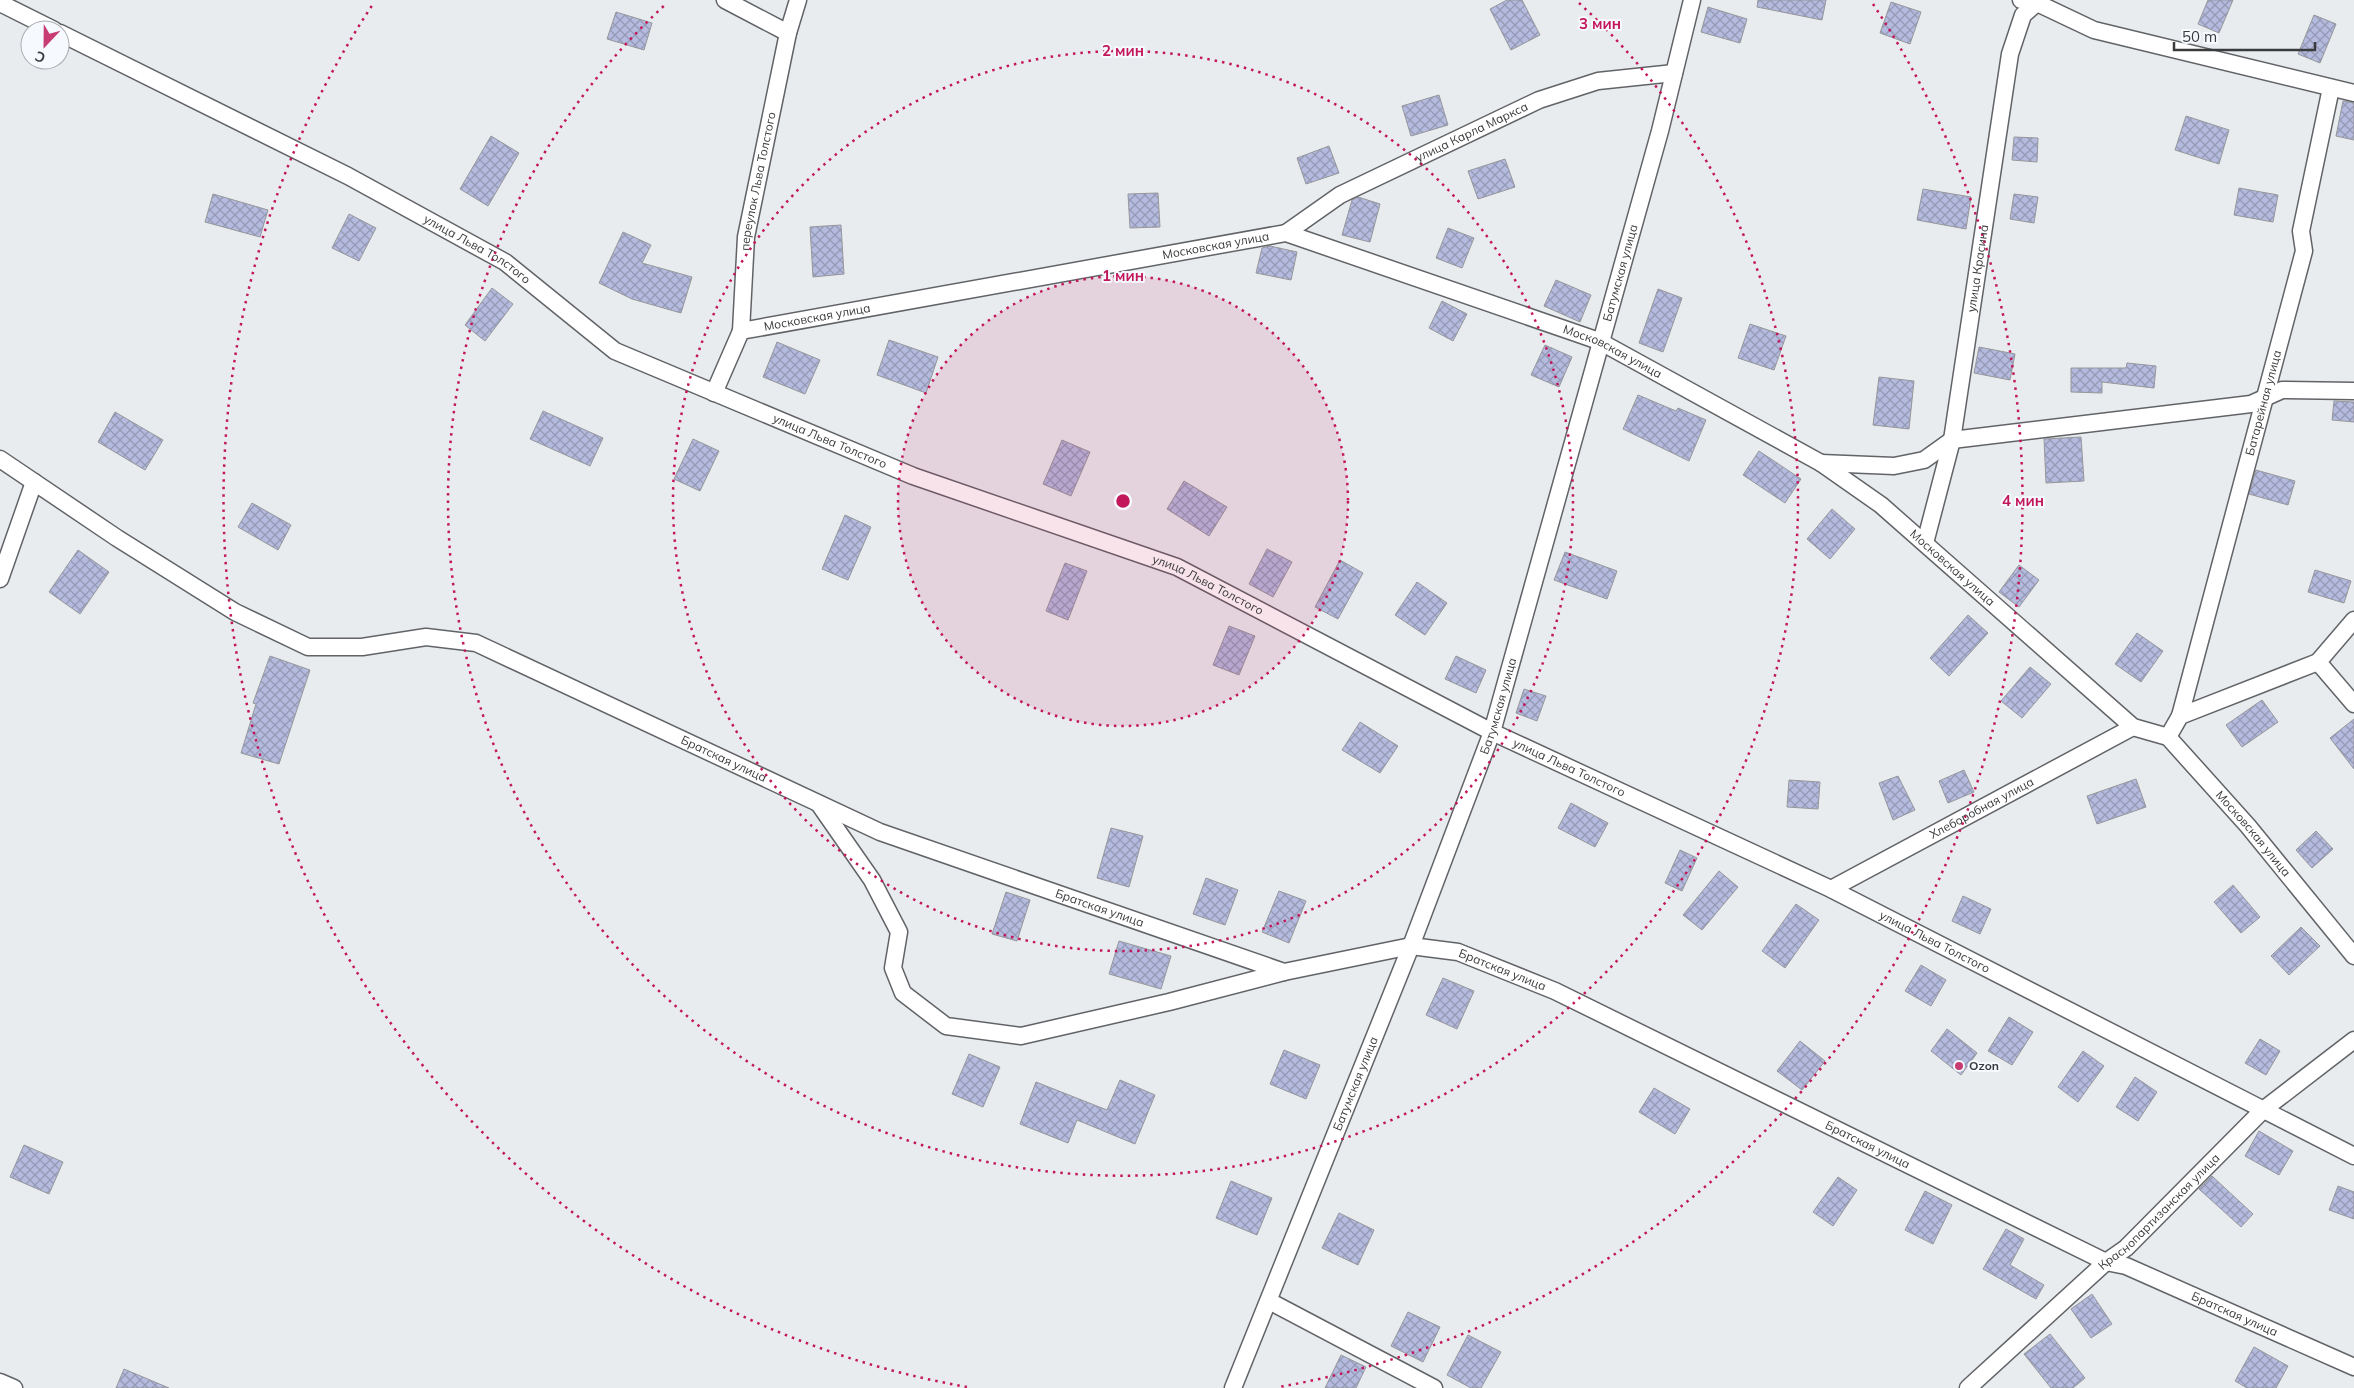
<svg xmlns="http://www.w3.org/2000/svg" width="2354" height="1388" font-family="Mulish,sans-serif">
<defs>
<pattern id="building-cross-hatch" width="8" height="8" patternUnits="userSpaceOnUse" patternTransform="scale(1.25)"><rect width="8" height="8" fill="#b5bbde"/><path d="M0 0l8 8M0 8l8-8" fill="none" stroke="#9499b5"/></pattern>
</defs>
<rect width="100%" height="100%" fill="#e9ecef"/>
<g fill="url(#building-cross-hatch)" stroke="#96979b">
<polygon points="1507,0 1522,0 1540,35 1511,50 1490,9"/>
<polygon points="1758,0 1826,0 1822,20 1757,7"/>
<polygon points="2208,0 2233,0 2219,33 2198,24"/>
<polygon points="1891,2 1921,12 1910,44 1880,33"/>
<polygon points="1708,7 1747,19 1740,43 1701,32"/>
<polygon points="616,12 652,23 644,50 607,39"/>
<polygon points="2314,15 2336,24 2320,63 2298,54"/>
<polygon points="1439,95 1448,125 1411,136 1402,106"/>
<polygon points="2343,101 2354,103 2354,140 2336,136"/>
<polygon points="2186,116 2229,130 2219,164 2175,150"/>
<polygon points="491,136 519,153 488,206 460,189"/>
<polygon points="2014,137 2038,138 2037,162 2012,160"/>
<polygon points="1329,146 1339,173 1306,184 1297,158"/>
<polygon points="1505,159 1515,187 1478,199 1468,171"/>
<polygon points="2239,188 2278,195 2273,222 2234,215"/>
<polygon points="1923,189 1971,197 1966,229 1917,220"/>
<polygon points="1158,193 1160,227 1130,228 1128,194"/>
<polygon points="213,194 268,210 260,237 205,222"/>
<polygon points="2014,194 2038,197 2034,223 2010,219"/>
<polygon points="1358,197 1380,204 1370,242 1342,235 1352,200"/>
<polygon points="349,214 376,228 359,261 332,248"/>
<polygon points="841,225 844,274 813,277 810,227"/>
<polygon points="1448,228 1474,238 1462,268 1436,258"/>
<polygon points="623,232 651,245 642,263 692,277 681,313 632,299 599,283"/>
<polygon points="1270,246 1297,252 1291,280 1256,273 1262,248"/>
<polygon points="1556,280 1591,295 1580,322 1544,306"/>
<polygon points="492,288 513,304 485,341 465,325"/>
<polygon points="1658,289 1682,298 1663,352 1639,343"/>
<polygon points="1442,301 1467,314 1453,341 1429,328"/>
<polygon points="1750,324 1786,336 1774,370 1738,358"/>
<polygon points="889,340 938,357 926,393 877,375"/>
<polygon points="777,342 820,360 805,394 763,377"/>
<polygon points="1545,345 1572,357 1559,387 1531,375"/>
<polygon points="1979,347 2015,354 2010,380 1974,373"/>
<polygon points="2127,363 2156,366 2154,388 2102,382 2102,393 2071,392 2071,368 2126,368"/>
<polygon points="1879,377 1914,381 1909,429 1873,425"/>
<polygon points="1638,395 1676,411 1678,408 1706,420 1689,461 1623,429"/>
<polygon points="2334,401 2354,402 2354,422 2332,420"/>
<polygon points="543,411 603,438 590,466 530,439"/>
<polygon points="115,412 163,440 145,470 98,442"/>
<polygon points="2081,437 2084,481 2046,483 2044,439"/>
<polygon points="693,439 719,451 700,491 674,479"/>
<polygon points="1062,440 1090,452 1071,496 1043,484"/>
<polygon points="1759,451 1801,479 1785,503 1743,475"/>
<polygon points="2256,470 2295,481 2288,505 2249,494"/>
<polygon points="1184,481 1227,507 1209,536 1167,509"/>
<polygon points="252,503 291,525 278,550 238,527"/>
<polygon points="1832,509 1855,529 1830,559 1807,539"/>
<polygon points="845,515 871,527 848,580 822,569"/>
<polygon points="1267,549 1292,562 1273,597 1249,584"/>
<polygon points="78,550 109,572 80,614 49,592"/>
<polygon points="1565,552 1617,571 1607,599 1554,580"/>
<polygon points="1340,560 1363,573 1338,619 1315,607"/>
<polygon points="1065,563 1087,571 1068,620 1046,611"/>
<polygon points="2019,565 2039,580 2019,607 1999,592"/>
<polygon points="2315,570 2351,581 2344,603 2308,592"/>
<polygon points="1417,582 1447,603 1425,635 1395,615"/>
<polygon points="1968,615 1988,633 1949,676 1930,658"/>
<polygon points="1229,626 1255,636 1239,675 1213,665"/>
<polygon points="2137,633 2163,651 2141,682 2115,664"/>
<polygon points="270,656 310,670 279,764 241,753 256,704 253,703"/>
<polygon points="1456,656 1486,670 1476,693 1445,679"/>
<polygon points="2030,667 2051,684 2022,718 2001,701"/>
<polygon points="1524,689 1546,696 1537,721 1516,713"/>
<polygon points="2262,700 2278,722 2242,747 2226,725"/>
<polygon points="2354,719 2354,769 2330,738"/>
<polygon points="1360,722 1398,746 1380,773 1342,750"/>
<polygon points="1964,770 1974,792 1948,803 1939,781"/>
<polygon points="1898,776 1915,810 1893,820 1879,783"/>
<polygon points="2136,779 2146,807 2097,824 2087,796"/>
<polygon points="1789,780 1820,782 1818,809 1787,807"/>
<polygon points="1571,803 1608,823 1595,847 1558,828"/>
<polygon points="1111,828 1143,836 1129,887 1097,878"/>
<polygon points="2316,831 2333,849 2312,868 2296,850"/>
<polygon points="1680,850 1697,858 1682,891 1665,883"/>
<polygon points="1719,871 1738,887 1702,930 1683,915"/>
<polygon points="1206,878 1238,890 1225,925 1193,914"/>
<polygon points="2233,885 2260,917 2241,933 2214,902"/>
<polygon points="1279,891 1306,901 1289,943 1262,932"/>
<polygon points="1006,892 1030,900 1017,941 992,934"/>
<polygon points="1963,896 1991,909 1980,934 1952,921"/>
<polygon points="1796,904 1819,920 1785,968 1762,951"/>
<polygon points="2301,927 2320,946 2289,975 2271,956"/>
<polygon points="1119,941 1171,956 1161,989 1109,974"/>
<polygon points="1921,965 1946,980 1931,1006 1905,991"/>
<polygon points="1443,978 1474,991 1457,1029 1426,1015"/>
<polygon points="2009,1017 2033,1032 2012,1065 1988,1051"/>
<polygon points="1947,1029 1977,1053 1961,1075 1931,1051"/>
<polygon points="2260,1039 2280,1051 2266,1075 2245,1063"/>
<polygon points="1800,1041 1825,1061 1802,1090 1777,1071"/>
<polygon points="1284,1050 1320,1065 1306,1099 1270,1084"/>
<polygon points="2083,1051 2104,1066 2078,1102 2058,1087"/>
<polygon points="969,1054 1000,1067 983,1107 952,1094"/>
<polygon points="2135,1077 2157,1092 2138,1121 2116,1107"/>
<polygon points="1120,1080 1155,1095 1135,1144 1077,1120 1068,1143 1020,1124 1036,1082 1107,1110"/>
<polygon points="1654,1088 1690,1109 1675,1134 1639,1112"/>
<polygon points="2259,1131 2293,1151 2279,1175 2245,1156"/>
<polygon points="24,1145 63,1162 49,1194 10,1177"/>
<polygon points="2212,1176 2253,1214 2241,1227 2199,1189"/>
<polygon points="1838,1177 1857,1190 1833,1226 1813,1212"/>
<polygon points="1231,1181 1272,1198 1257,1235 1216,1218"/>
<polygon points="2338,1186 2354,1192 2354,1219 2329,1210"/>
<polygon points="1925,1191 1952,1205 1933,1244 1905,1230"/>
<polygon points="1339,1213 1374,1230 1358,1265 1322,1248"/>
<polygon points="2006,1229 2024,1239 2010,1265 2044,1285 2036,1299 1983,1269"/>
<polygon points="2092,1294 2112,1324 2091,1338 2071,1309"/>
<polygon points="1408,1312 1440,1327 1423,1362 1391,1346"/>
<polygon points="2050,1334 2085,1378 2073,1388 2051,1388 2024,1354"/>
<polygon points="1468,1335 1501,1352 1481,1388 1471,1388 1447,1375"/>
<polygon points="2254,1347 2288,1366 2276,1388 2247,1388 2235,1381"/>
<polygon points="1341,1355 1366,1367 1356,1388 1325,1388"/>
<polygon points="124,1369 169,1388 116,1388"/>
</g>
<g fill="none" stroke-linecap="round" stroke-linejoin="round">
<g stroke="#616367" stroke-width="19">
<g id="minor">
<polyline points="725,0 788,33"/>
<polyline points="2021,0 2037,3 2094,30 2354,93"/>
<polyline points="0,3 54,30"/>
<path id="s1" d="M60,33L348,176L505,262L615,351L913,476L1177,567L1492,732L1831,889L2354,1156"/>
<path id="s2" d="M1286,233L1340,195L1539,100L1598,81L1674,73"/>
<path id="s3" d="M741,331L746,237L788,33L798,0"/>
<path id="s4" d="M714,393L741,331L1286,233L1599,341L1821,463L1881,505L2133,727L2168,737L2248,826L2354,956"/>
<path id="s5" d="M0,459L117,538L235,612L308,647H362L426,637L476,643L880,832L1284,972L1411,946L1458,952L1555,991L2106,1262L2126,1266L2354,1367"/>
<polyline points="1821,463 1894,466 1924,460 1952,440 2251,404 2282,390 2354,391"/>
<path id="s6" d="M1925,543L1952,440L2010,54L2023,15L2040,0"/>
<polyline points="0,579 34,482"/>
<polyline points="2318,662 2354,704"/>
<path id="s7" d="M2180,716L2304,251L2301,231L2331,88"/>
<polyline points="2168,737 2180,716 2318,662 2354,620"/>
<polyline points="819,804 872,880 899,932 893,968 903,993 946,1026 1021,1036 1169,1002 1284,972"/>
<path id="s8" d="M1831,889L2133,727"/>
<polyline points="1269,1301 1434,1388"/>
<polyline points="0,1382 14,1388"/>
<path id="s9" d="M1233,1388L1411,946L1492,732L1660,131L1692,0"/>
<path id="s10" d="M1968,1388L2106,1262L2126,1248L2263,1110L2354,1040"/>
</g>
</g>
<use href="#minor" stroke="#fff" stroke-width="16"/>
</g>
<circle cx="1123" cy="501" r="225" fill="#c2185b" fill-opacity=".12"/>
<g fill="none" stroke="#c2185b" stroke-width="2.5" stroke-dasharray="2.5 5">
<circle cx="1123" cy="501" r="225"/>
<circle cx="1123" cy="501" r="450"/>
<path d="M1579 3A675 675 0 1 1 667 3"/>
<path d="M967 1387A900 900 0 0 1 373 4M1873 4A900 900 0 0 1 1279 1387"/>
</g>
<circle fill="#c73c72" stroke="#f6f9fd" stroke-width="2" cx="1959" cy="1066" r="5"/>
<g text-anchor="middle" stroke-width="4" stroke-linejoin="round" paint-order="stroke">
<g font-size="12" fill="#3a3b3d" stroke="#f6f9fd">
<text dy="4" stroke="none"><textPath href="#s2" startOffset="212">улица Карла Маркса</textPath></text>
<text dy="4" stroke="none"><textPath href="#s3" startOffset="151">переулок Льва Толстого</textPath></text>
<text dy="4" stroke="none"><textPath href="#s4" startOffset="550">Московская улица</textPath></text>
<text dy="4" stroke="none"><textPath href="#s1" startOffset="470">улица Льва Толстого</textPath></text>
<text dy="4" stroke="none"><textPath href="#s6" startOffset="280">улица Красина</textPath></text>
<text dy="4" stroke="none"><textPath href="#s9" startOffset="1182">Батумская улица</textPath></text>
<text dy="4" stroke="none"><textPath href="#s4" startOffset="145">Московская улица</textPath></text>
<text dy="4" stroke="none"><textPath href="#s4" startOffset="969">Московская улица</textPath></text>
<text dy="4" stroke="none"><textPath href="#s7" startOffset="324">Батарейная улица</textPath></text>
<text dy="4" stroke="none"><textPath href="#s1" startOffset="875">улица Льва Толстого</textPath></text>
<text dy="4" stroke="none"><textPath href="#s4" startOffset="1374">Московская улица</textPath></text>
<text dy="4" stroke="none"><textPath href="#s1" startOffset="1280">улица Льва Толстого</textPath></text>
<text dy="4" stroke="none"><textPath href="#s9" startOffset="732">Батумская улица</textPath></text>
<text dy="4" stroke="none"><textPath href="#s5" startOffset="804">Братская улица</textPath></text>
<text dy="4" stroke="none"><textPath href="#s1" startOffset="1685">улица Льва Толстого</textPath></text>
<text dy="4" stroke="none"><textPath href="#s8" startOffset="171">Хлеборобная улица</textPath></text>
<text dy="4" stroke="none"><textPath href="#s4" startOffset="1780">Московская улица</textPath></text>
<text dy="4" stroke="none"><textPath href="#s5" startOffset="1209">Братская улица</textPath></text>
<text dy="4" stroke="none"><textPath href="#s1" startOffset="2090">улица Льва Толстого</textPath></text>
<text dy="4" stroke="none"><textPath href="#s5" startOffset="1629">Братская улица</textPath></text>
<text dy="4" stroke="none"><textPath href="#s9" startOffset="328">Батумская улица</textPath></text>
<text dy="4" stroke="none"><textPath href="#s5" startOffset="2034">Братская улица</textPath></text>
<text dy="4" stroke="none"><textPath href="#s10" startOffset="260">Краснопартизанская улица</textPath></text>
<text dy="4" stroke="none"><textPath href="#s5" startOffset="2439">Братская улица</textPath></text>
</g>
<g font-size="12" font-weight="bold" fill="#3a3b3d" stroke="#f6f9fd" text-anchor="start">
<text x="1969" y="1070">Ozon</text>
</g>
</g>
<circle cx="1123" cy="501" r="8" fill="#c2185b" stroke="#f6f9fd" stroke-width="2.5"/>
<g font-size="15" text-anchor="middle" font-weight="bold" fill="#c2185b" stroke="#f6f9fd" stroke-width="4" stroke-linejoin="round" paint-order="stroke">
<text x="1600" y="29">3 мин</text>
<text x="1123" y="56">2 мин</text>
<text x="1123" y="281">1 мин</text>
<text x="2023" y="506">4 мин</text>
</g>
<g transform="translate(45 45) rotate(202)"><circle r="24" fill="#f6f9fd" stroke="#abadb0"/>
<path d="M0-4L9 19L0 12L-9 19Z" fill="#c73c72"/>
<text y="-8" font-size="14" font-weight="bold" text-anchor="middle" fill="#3a3b3d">С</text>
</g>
<path d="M2174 42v8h141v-8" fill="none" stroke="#3a3b3d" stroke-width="2.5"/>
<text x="2182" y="42" font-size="15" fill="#3a3b3d" stroke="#f6f9fd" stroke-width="4" paint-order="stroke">50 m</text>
</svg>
